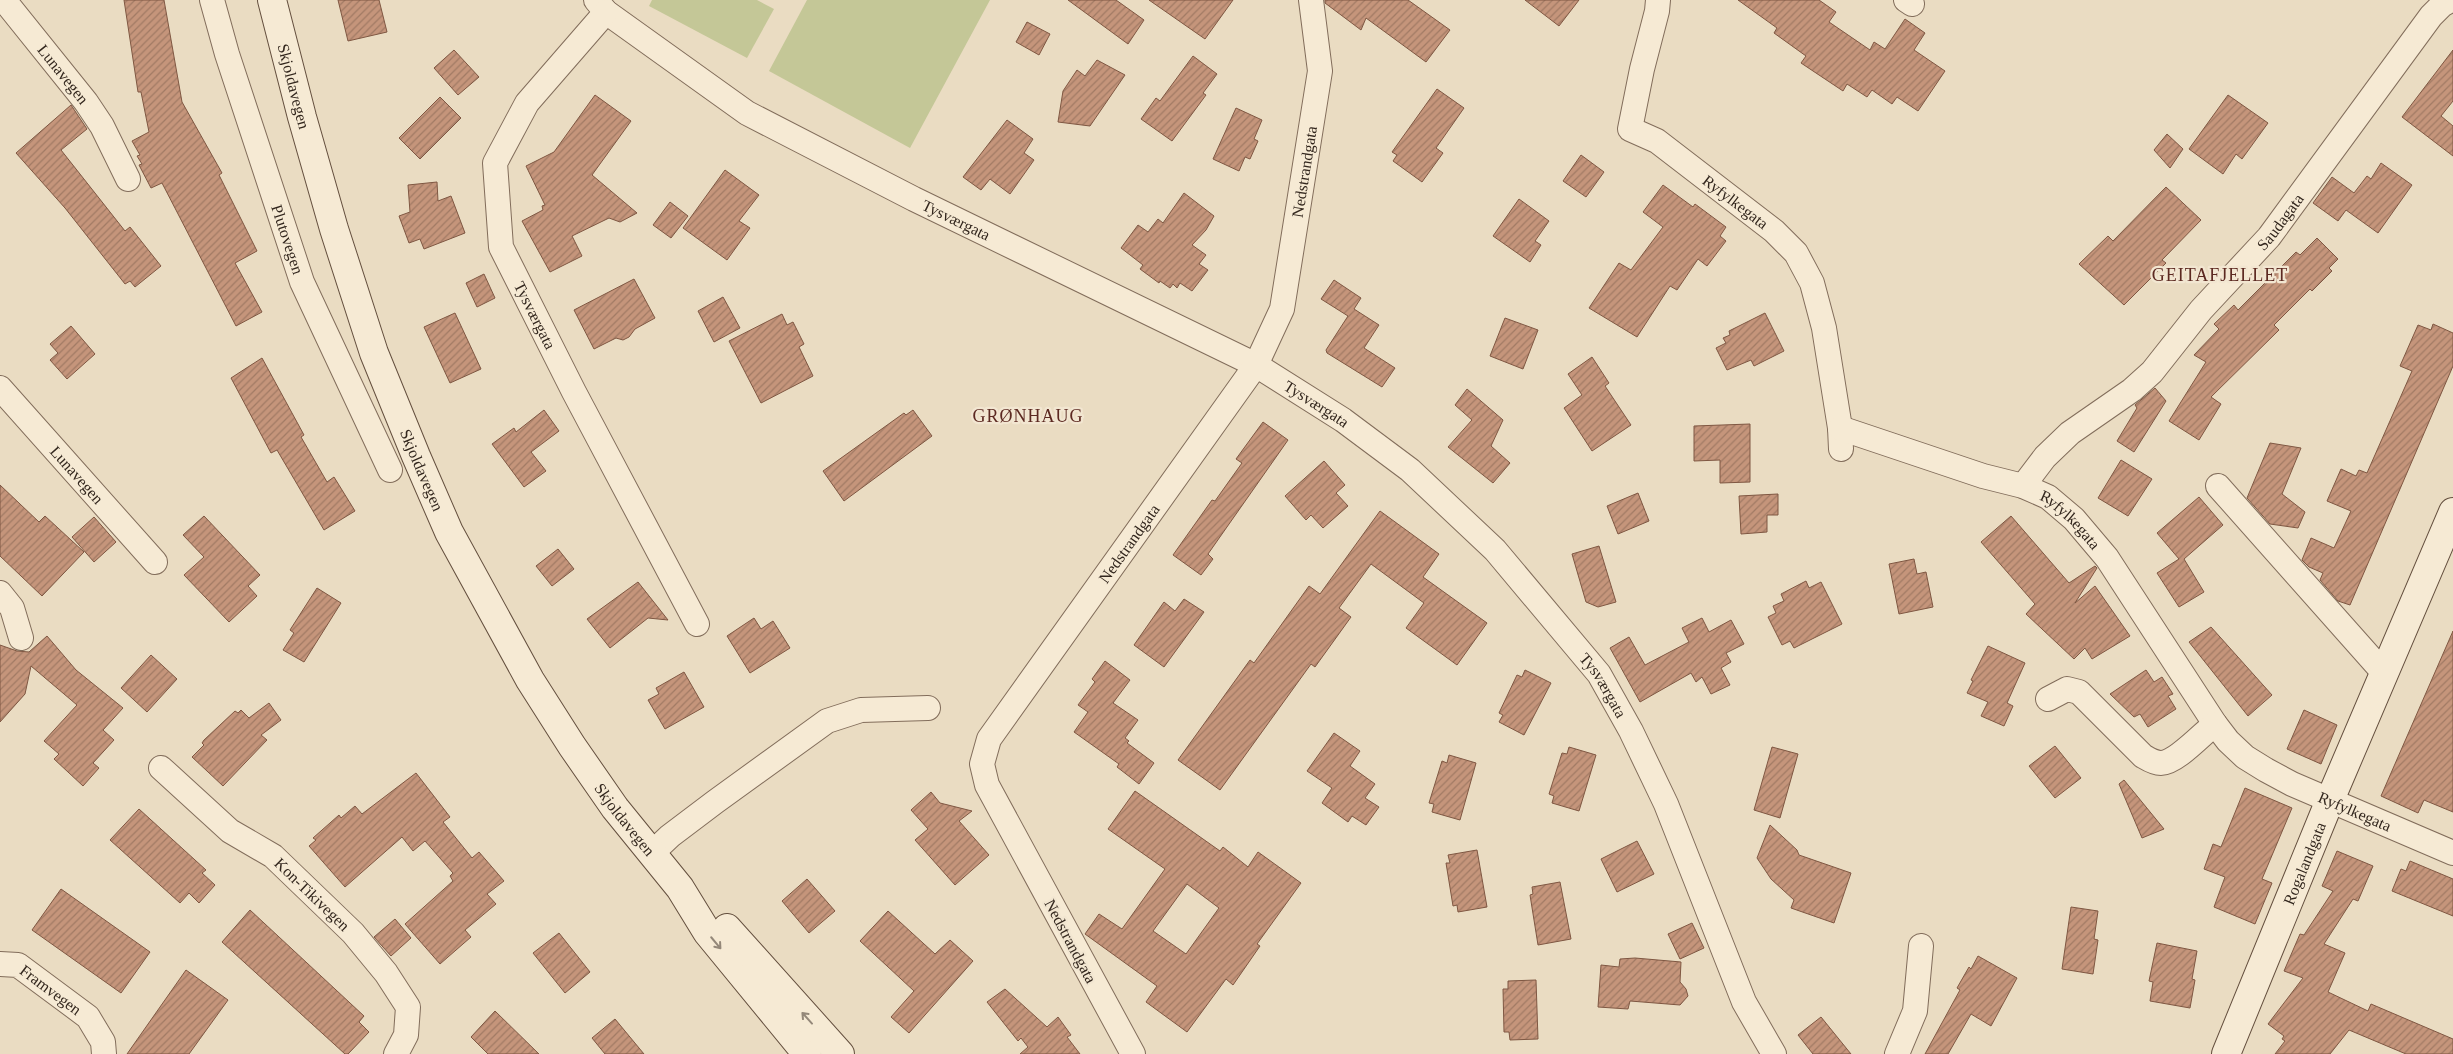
<svg xmlns="http://www.w3.org/2000/svg" width="2453" height="1054" font-family="Georgia,serif">
<defs>
<pattern id="building-hatch" width="6" height="6" patternUnits="userSpaceOnUse" patternTransform="scale(1.25)"><rect width="6" height="6" fill="#c5957b"/><path d="M-1 1l2-2M0 6l6-6M5 7l2-2" fill="none" stroke="#a17a64"/></pattern>
</defs>
<rect width="100%" height="100%" fill="#eadcc2"/>
<g fill="#c4c797">
<polygon points="652,0 757,0 774,9 747,58 649,6"/>
<polygon points="807,0 990,0 910,148 769,71"/>
</g>
<g fill="url(#building-hatch)" stroke="#7f5742" fill-rule="evenodd">
<polygon points="124,0 164,0 182,102 222,173 219,175 257,251 235,263 262,312 236,326 162,183 151,188 139,165 142,164 137,156 140,155 132,141 149,132 141,92 138,92"/>
<polygon points="338,0 379,0 387,32 348,41"/>
<polygon points="1068,0 1116,0 1144,20 1128,44"/>
<polygon points="1149,0 1233,0 1205,39"/>
<polygon points="1325,0 1408,0 1450,30 1426,62 1366,18 1361,30 1325,3"/>
<polygon points="1525,0 1579,0 1559,26"/>
<polygon points="1738,0 1819,0 1836,12 1829,22 1870,50 1874,42 1885,49 1905,19 1925,33 1914,50 1945,71 1918,111 1897,97 1892,104 1872,90 1867,97 1847,84 1843,91 1801,63 1806,56 1774,33 1777,28"/>
<polygon points="1027,22 1050,34 1039,55 1016,42"/>
<polygon points="454,50 479,77 458,95 434,68"/>
<polygon points="2453,50 2453,101 2441,116 2453,126 2453,156 2402,117"/>
<polygon points="1193,56 1217,74 1203,93 1206,95 1172,141 1141,119 1156,98 1160,101"/>
<polygon points="1097,60 1125,75 1090,126 1058,122 1063,91 1077,70 1085,76"/>
<polygon points="1437,89 1464,108 1436,148 1443,153 1422,182 1393,161 1397,155 1392,152"/>
<polygon points="595,95 631,121 592,175 637,213 620,222 609,218 572,236 582,256 550,272 522,221 543,210 542,206 545,205 526,166 554,152"/>
<polygon points="2228,95 2268,123 2242,159 2236,154 2223,174 2189,149"/>
<polygon points="440,97 461,118 420,159 399,138"/>
<polygon points="71,105 87,129 61,150 125,231 130,227 161,266 135,287 130,281 125,284 65,208 16,153"/>
<polygon points="1236,108 1262,120 1254,139 1258,141 1250,159 1245,157 1239,171 1213,159"/>
<polygon points="1007,120 1033,139 1024,153 1034,160 1010,194 990,179 981,190 963,177"/>
<polygon points="2167,134 2183,149 2170,168 2154,150"/>
<polygon points="1581,155 1604,172 1586,197 1563,181"/>
<polygon points="2381,163 2412,185 2378,233 2346,210 2338,221 2313,203 2332,177 2354,193 2367,176 2371,179"/>
<polygon points="725,170 759,195 739,221 750,228 727,260 683,228"/>
<polygon points="437,182 438,201 451,196 465,233 424,249 420,239 409,243 399,216 410,212 408,185"/>
<polygon points="1663,185 1693,207 1695,204 1726,227 1720,236 1726,241 1707,266 1698,259 1677,290 1670,286 1637,337 1589,308 1619,263 1631,270 1663,227 1643,212"/>
<polygon points="2166,187 2201,220 2162,260 2166,263 2124,305 2079,264 2108,236 2113,241"/>
<polygon points="1184,193 1214,216 1206,230 1192,245 1206,255 1199,264 1208,270 1192,291 1180,283 1177,288 1173,284 1170,288 1160,281 1159,283 1140,269 1143,265 1121,248 1138,225 1148,232 1158,219 1163,223"/>
<polygon points="1519,199 1549,221 1535,241 1541,245 1530,262 1493,236"/>
<polygon points="670,202 688,216 671,238 653,225"/>
<polygon points="2317,238 2338,259 2329,268 2332,271 2312,291 2310,289 2274,325 2279,330 2211,397 2221,404 2199,440 2169,421 2206,362 2194,355 2219,329 2214,324 2234,305 2238,310 2296,252 2300,255"/>
<polygon points="484,274 495,298 477,307 466,283"/>
<polygon points="634,279 655,318 635,329 629,337 623,340 616,338 594,349 574,310"/>
<polygon points="1334,280 1361,298 1354,309 1379,325 1364,348 1395,368 1382,387 1327,353 1326,350 1348,316 1321,299"/>
<polygon points="723,297 740,328 714,342 698,311"/>
<polygon points="455,313 481,369 450,383 424,327"/>
<polygon points="1765,313 1784,351 1754,366 1751,360 1727,370 1716,348 1726,343 1723,338 1730,335 1729,331"/>
<polygon points="782,314 787,325 793,322 804,344 799,347 813,376 761,403 729,341"/>
<polygon points="1505,318 1538,330 1523,369 1490,356"/>
<polygon points="2433,324 2453,333 2453,366 2350,605 2338,601 2320,580 2323,573 2309,567 2302,560 2311,538 2334,548 2351,511 2327,501 2341,469 2356,476 2359,470 2367,473 2412,371 2400,366 2418,325 2431,330"/>
<polygon points="71,326 95,354 67,379 50,360 58,353 50,344"/>
<polygon points="1592,357 1609,383 1605,386 1631,425 1592,451 1564,408 1582,395 1568,374"/>
<polygon points="262,358 304,435 301,437 327,482 334,477 355,511 324,530 277,450 271,453 231,378"/>
<polygon points="2155,388 2166,401 2134,452 2117,441 2137,408 2135,405"/>
<polygon points="1467,389 1503,420 1491,446 1510,463 1493,483 1448,447 1472,420 1455,405"/>
<polygon points="544,410 559,431 531,452 546,471 524,487 492,444 514,428 516,432"/>
<polygon points="913,410 932,436 844,501 823,471 904,413 906,415"/>
<polygon points="1263,422 1288,440 1208,554 1213,559 1201,575 1173,555 1212,500 1215,501 1242,463 1236,459"/>
<polygon points="1750,424 1750,482 1720,483 1720,460 1694,461 1694,426"/>
<polygon points="2270,443 2301,448 2282,494 2305,512 2298,528 2270,524 2247,498"/>
<polygon points="2121,460 2152,479 2128,516 2098,498"/>
<polygon points="1324,461 1345,485 1336,493 1348,506 1323,528 1311,515 1306,520 1285,496"/>
<polygon points="0,485 39,522 45,516 84,552 42,596 0,556"/>
<polygon points="1638,493 1649,521 1618,534 1607,506"/>
<polygon points="1778,494 1778,515 1767,515 1767,532 1741,534 1739,496"/>
<polygon points="2199,497 2223,525 2184,559 2204,592 2179,607 2157,573 2179,559 2157,533"/>
<polygon points="1380,511 1439,554 1423,577 1487,623 1457,665 1406,628 1424,603 1371,564 1339,608 1351,617 1315,667 1311,664 1220,790 1178,760 1250,660 1254,663 1309,586 1320,594"/>
<polygon points="204,516 260,575 248,586 257,596 229,622 184,575 204,557 183,535"/>
<polygon points="2011,516 2069,583 2095,566 2097,568 2075,603 2095,586 2130,636 2092,659 2085,648 2074,659 2026,614 2035,604 1981,542"/>
<polygon points="94,517 116,542 94,562 72,537"/>
<polygon points="1599,546 1616,602 1598,607 1586,602 1572,554"/>
<polygon points="558,549 574,569 552,586 536,566"/>
<polygon points="1914,559 1917,574 1926,572 1933,607 1899,614 1889,564"/>
<polygon points="1806,581 1809,588 1821,582 1842,624 1794,648 1790,641 1782,645 1768,617 1776,613 1773,606 1784,601 1781,594"/>
<polygon points="638,582 668,620 648,618 610,648 587,619"/>
<polygon points="317,588 341,603 304,662 283,650 294,633 290,630"/>
<polygon points="1184,599 1204,612 1164,667 1134,645 1164,602 1175,611"/>
<polygon points="754,618 761,629 773,621 790,648 750,673 727,636"/>
<polygon points="1702,618 1709,632 1731,620 1744,644 1726,653 1731,662 1721,668 1730,685 1711,694 1702,677 1696,682 1691,673 1640,702 1610,648 1629,637 1645,665 1689,642 1682,628"/>
<polygon points="2211,627 2272,695 2248,716 2189,642"/>
<polygon points="2453,631 2453,812 2424,800 2418,813 2381,796"/>
<polygon points="47,636 76,670 123,708 103,730 114,740 93,763 99,768 83,786 54,759 59,754 44,741 77,705 31,666 25,694 0,722 0,645 17,651 29,652"/>
<polygon points="1988,646 2025,663 2007,703 2013,706 2004,726 1981,716 1988,702 1967,693 1973,681 1971,680"/>
<polygon points="151,655 177,679 147,712 121,688"/>
<polygon points="1105,661 1130,680 1113,703 1138,720 1125,738 1129,741 1127,743 1154,763 1139,784 1117,767 1119,764 1074,732 1088,712 1078,705 1095,682 1092,679"/>
<polygon points="1525,670 1551,683 1524,735 1499,722 1503,715 1499,713 1517,675 1522,677"/>
<polygon points="2146,670 2154,682 2162,677 2173,694 2168,696 2176,709 2148,727 2140,714 2134,717 2110,694"/>
<polygon points="684,672 704,707 665,729 648,700 659,694 656,688"/>
<polygon points="269,703 281,720 261,735 267,740 223,786 192,757 204,745 202,743 204,740 235,711 238,713 241,710 249,718"/>
<polygon points="2304,710 2337,725 2321,764 2287,749"/>
<polygon points="1334,733 1360,751 1350,766 1375,784 1365,798 1379,807 1366,825 1352,816 1348,822 1322,803 1332,788 1307,771"/>
<polygon points="2055,746 2081,778 2055,798 2029,766"/>
<polygon points="1569,747 1596,755 1579,811 1552,803 1554,796 1549,794 1562,753 1567,754"/>
<polygon points="1772,747 1798,754 1780,818 1754,810"/>
<polygon points="1449,755 1476,763 1460,820 1432,812 1434,804 1429,803 1442,761 1447,763"/>
<polygon points="416,773 450,817 443,822 472,858 479,852 504,881 487,894 496,904 465,930 471,937 440,964 405,924 453,881 450,876 453,873 425,841 413,851 402,837 345,887 309,846 316,840 313,838 339,815 341,818 355,806 362,814"/>
<polygon points="2124,780 2164,829 2142,838 2119,784"/>
<polygon points="2245,788 2292,808 2262,879 2272,883 2255,924 2214,907 2225,877 2204,869 2213,844 2221,847"/>
<path d="M1135,791L1220,851L1223,847L1248,867L1258,852L1301,883L1257,944L1260,946L1233,985L1226,979L1187,1032L1146,1002L1157,986L1085,934L1099,914L1122,929L1165,869L1108,829ZM1187,884L1219,908L1186,954L1153,931Z"/>
<polygon points="931,792 940,803 972,811 959,821 989,855 955,885 915,840 928,829 911,810"/>
<polygon points="139,809 206,870 202,873 215,885 199,903 189,893 180,903 110,840"/>
<polygon points="1770,825 1797,850 1799,855 1851,873 1834,923 1791,908 1794,900 1771,879 1757,858"/>
<polygon points="1637,841 1654,874 1617,892 1601,859"/>
<polygon points="1477,850 1487,907 1458,912 1457,905 1453,906 1446,863 1450,863 1448,855"/>
<polygon points="2337,851 2373,866 2358,901 2353,899 2324,944 2345,953 2328,992 2368,1011 2371,1004 2453,1039 2453,1054 2406,1054 2349,1030 2330,1054 2275,1054 2285,1041 2282,1039 2284,1036 2268,1024 2303,978 2284,971 2300,934 2304,935 2333,891 2322,886"/>
<polygon points="2410,861 2453,879 2453,916 2392,891 2401,869 2406,871"/>
<polygon points="807,879 835,911 809,933 782,901"/>
<polygon points="1560,882 1571,939 1538,945 1530,895 1533,894 1532,887"/>
<polygon points="61,889 150,952 121,993 32,930"/>
<polygon points="2071,907 2098,911 2094,939 2098,940 2093,974 2062,969"/>
<polygon points="250,910 364,1016 359,1022 369,1032 348,1054 345,1054 222,942"/>
<polygon points="888,911 935,954 950,940 973,961 909,1033 891,1017 914,991 860,941"/>
<polygon points="395,919 411,938 391,956 374,937"/>
<polygon points="1692,923 1704,948 1680,959 1668,934"/>
<polygon points="559,933 590,972 565,993 533,953"/>
<polygon points="2157,943 2197,951 2192,979 2195,980 2190,1008 2150,1001 2153,982 2149,981"/>
<polygon points="1978,956 2017,978 1991,1026 1971,1014 1948,1054 1925,1054 1960,990 1957,988 1969,967 1971,969"/>
<polygon points="1635,958 1681,962 1680,982 1686,989 1688,996 1680,1005 1630,1001 1628,1009 1598,1007 1601,965 1619,967 1620,959"/>
<polygon points="186,970 228,1000 189,1054 127,1054"/>
<polygon points="1536,980 1538,1039 1510,1040 1509,1032 1504,1032 1503,989 1508,989 1508,981"/>
<polygon points="1005,989 1047,1027 1058,1017 1071,1035 1067,1037 1080,1054 1020,1054 1028,1047 1021,1038 1018,1041 987,1002"/>
<polygon points="495,1011 539,1054 488,1054 471,1037"/>
<polygon points="1821,1017 1851,1054 1813,1054 1798,1035"/>
<polygon points="615,1019 644,1054 605,1054 592,1038"/>
</g>
<g fill="none" stroke-linecap="round" stroke-linejoin="round">
<g stroke="#826d5b" stroke-width="26">
<g id="street">
<path id="s1" d="M4,0L86,102L102,126L128,179"/>
<path id="s2" d="M212,0L227,54L302,282L390,470"/>
<path id="s3" d="M596,0L606,12L747,113L914,199L1256,365L1343,420L1410,470L1495,550L1599,674L1631,731L1666,804L1744,1002L1774,1054"/>
<path id="s4" d="M1658,0L1657,11L1642,69L1630,129L1657,141L1774,231L1796,253L1812,283L1824,328L1840,428L1841,449"/>
<polyline points="1906,0 1912,4"/>
<path id="s5" d="M606,12L527,103L495,163L501,247L574,392L697,624"/>
<path id="s6" d="M0,388L155,562"/>
<path id="s7" d="M1840,428L1983,476L2023,486L2048,497L2074,519L2107,558L2215,724L2228,741L2245,757L2266,770L2292,784L2453,853"/>
<path id="s8" d="M2023,486L2045,457L2070,433L2132,390L2152,372L2201,310L2269,237L2431,16L2442,5L2451,0"/>
<polyline points="2218,486 2384,673"/>
<polyline points="0,593 12,608 21,638"/>
<path d="M2048,699L2067,689L2079,692L2143,756C2148,759 2154,763 2161,763C2176,763 2203,733 2215,724"/>
<path id="s9" d="M161,768L230,831L273,856L353,933L386,973L408,1007L406,1035L396,1054"/>
<polyline points="652,853 670,836 715,802 827,721 861,710 928,708"/>
<path id="s10" d="M0,964L18,965L88,1017L103,1042L104,1054"/>
<path id="s11" d="M1133,1054L987,785L982,764L989,739L1256,365L1282,309L1320,71L1311,0"/>
<polyline points="1897,1054 1915,1011 1921,946"/>
</g>
</g>
<g stroke="#644f3e" stroke-width="30">
<g id="secondary">
<path id="s12" d="M272,0L302,117L334,229L374,353L416,456L449,532L530,680L572,746L615,808L680,888L707,932L807,1054"/>
<polyline points="727,928 840,1054"/>
<path id="s13" d="M2226,1054L2330,800L2453,512"/>
</g>
</g>
<use href="#street" stroke="#f6ead4" stroke-width="24"/>
<use href="#secondary" stroke="#f6ead4" stroke-width="28"/>
</g>
<defs><path id="oneway-shaft" d="M-6 0H5M1.5-3L5.5 0L1.5 3" fill="none" stroke-width="1.6" stroke-linecap="round" stroke-linejoin="round" transform="scale(1.25)"/></defs>
<g stroke="#948879">
<use href="#oneway-shaft" transform="translate(716 943) rotate(50)"/>
<use href="#oneway-shaft" transform="translate(807 1018) rotate(-132)"/>
</g>
<g text-anchor="middle" stroke-width="4.5" stroke-linejoin="round" paint-order="stroke">
<g font-size="16" fill="#33271e" stroke="#f2e6d1">
<text dy="6" stroke="none"><textPath href="#s1" startOffset="95">Lunavegen</textPath></text>
<text dy="6" stroke="none"><textPath href="#s12" startOffset="89">Skjoldavegen</textPath></text>
<text dy="6" stroke="none"><textPath href="#s11" startOffset="1014">Nedstrandgata</textPath></text>
<text dy="6" stroke="none"><textPath href="#s4" startOffset="261">Ryfylkegata</textPath></text>
<text dy="6" stroke="none"><textPath href="#s3" startOffset="424">Tysværgata</textPath></text>
<text dy="6" stroke="none"><textPath href="#s8" startOffset="371">Saudagata</textPath></text>
<text dy="6" stroke="none"><textPath href="#s2" startOffset="251">Plutovegen</textPath></text>
<text dy="6" stroke="none"><textPath href="#s5" startOffset="349">Tysværgata</textPath></text>
<text dy="6" stroke="none"><textPath href="#s3" startOffset="829">Tysværgata</textPath></text>
<text dy="6" stroke="none"><textPath href="#s12" startOffset="494">Skjoldavegen</textPath></text>
<text dy="6" stroke="none"><textPath href="#s6" startOffset="116">Lunavegen</textPath></text>
<text dy="6" stroke="none"><textPath href="#s7" startOffset="251">Ryfylkegata</textPath></text>
<text dy="6" stroke="none"><textPath href="#s11" startOffset="594">Nedstrandgata</textPath></text>
<text dy="6" stroke="none"><textPath href="#s3" startOffset="1234">Tysværgata</textPath></text>
<text dy="6" stroke="none"><textPath href="#s7" startOffset="670">Ryfylkegata</textPath></text>
<text dy="6" stroke="none"><textPath href="#s12" startOffset="899">Skjoldavegen</textPath></text>
<text dy="6" stroke="none"><textPath href="#s13" startOffset="206">Rogalandgata</textPath></text>
<text dy="6" stroke="none"><textPath href="#s9" startOffset="198">Kon-Tikivegen</textPath></text>
<text transform="translate(1071 941) rotate(62)" y="6">Nedstrandgata</text>
<text dy="6" stroke="none"><textPath href="#s10" startOffset="59">Framvegen</textPath></text>
</g>
<g font-size="18" letter-spacing="1" fill="#5c2921" stroke="#f2e6d1">
<text x="2220" y="281">GEITAFJELLET</text>
<text x="1028" y="422">GRØNHAUG</text>
</g>
</g>
</svg>
